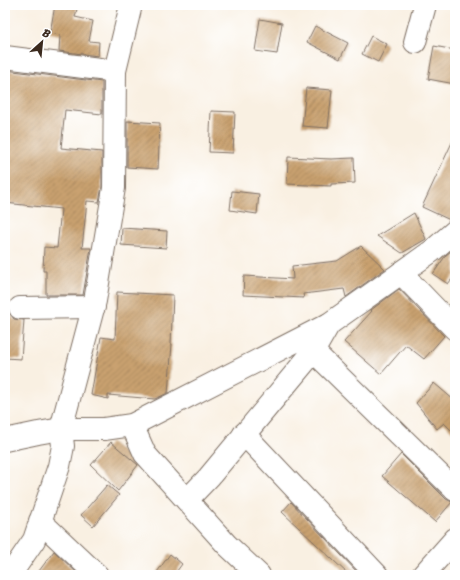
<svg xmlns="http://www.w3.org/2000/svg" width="460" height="580" font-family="Sriracha,sans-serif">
<defs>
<pattern id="building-hatch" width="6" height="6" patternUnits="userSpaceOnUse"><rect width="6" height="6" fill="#c9a16f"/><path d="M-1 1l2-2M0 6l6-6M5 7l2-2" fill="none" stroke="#a4835b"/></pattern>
</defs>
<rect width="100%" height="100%" fill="#fff"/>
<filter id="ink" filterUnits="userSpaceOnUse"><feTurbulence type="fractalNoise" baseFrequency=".025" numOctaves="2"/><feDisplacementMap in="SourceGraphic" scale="8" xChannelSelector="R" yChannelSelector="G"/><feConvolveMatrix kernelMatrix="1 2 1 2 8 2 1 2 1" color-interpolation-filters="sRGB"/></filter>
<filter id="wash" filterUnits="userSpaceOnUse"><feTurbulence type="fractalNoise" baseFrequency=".012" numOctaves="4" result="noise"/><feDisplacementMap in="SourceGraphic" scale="16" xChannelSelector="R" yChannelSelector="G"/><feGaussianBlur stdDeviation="0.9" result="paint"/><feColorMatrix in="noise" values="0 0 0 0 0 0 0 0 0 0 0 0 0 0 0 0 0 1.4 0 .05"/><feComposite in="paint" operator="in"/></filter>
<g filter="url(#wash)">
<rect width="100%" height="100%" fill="#f9f0e2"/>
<g id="blocks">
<g fill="url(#building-hatch)">
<polygon points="55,5 78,5 75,17 93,21 89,41 99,42 98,56 59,51 60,35 50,33"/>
<polygon points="260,19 282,23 277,54 255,51"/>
<polygon points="315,26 348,43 340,59 307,42"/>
<polygon points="371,36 387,44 378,62 362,54"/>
<polygon points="434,46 455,50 455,84 428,79"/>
<polygon points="5,70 102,82 102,114 65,110 61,148 102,152 102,187 99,202 87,201 82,248 91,248 83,295 46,295 46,271 43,271 44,247 57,248 61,209 5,203"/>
<polygon points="306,88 332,90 328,128 302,126"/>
<polygon points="211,111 235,112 233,153 209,152"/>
<polygon points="127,121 160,123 158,169 127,167"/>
<polygon points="455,136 455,219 450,220 422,207"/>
<polygon points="288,157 331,159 354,158 355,183 331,184 331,186 287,184"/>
<polygon points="232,191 259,194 257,214 230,210"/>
<polygon points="414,213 426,239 402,253 377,236"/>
<polygon points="122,228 167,231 166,248 121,245"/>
<polygon points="361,246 385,269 346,297 344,289 303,294 304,298 243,295 244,276 293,279 292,266 337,261"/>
<polygon points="455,248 455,275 448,284 433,274 446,255"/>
<polygon points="399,289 444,336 424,359 406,345 381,374 344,342 372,311 371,310"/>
<polygon points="117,292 173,295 171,344 172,344 168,393 155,399 108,395 108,399 91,395 101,337 115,339"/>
<polygon points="5,312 9,312 14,319 24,320 21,359 5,358"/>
<polygon points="434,383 455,401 455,434 444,423 437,429 416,403"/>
<polygon points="111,442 138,465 118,491 91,465"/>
<polygon points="401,454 446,499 452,502 435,522 382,476"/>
<polygon points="107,485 119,495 93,526 81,515"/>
<polygon points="291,502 358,573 357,575 349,575 282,512"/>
<polygon points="54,551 79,575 36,575"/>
<polygon points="170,554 182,564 174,575 155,575"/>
</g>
</g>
</g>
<g filter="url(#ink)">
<use href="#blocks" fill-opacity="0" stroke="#7e6f63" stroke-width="1"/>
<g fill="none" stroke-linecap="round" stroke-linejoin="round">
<g stroke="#7e6f63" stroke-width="24">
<g id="street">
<polyline points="415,42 425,5"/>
<polyline points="5,57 115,71 131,5"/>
<polyline points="115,71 114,188 95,301 61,429 104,429 132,425 329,324 432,251 455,231"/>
<polyline points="401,273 455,329"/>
<polyline points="20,308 94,307"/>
<polyline points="303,341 455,490"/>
<polyline points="132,425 145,454 227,545 259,575"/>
<polyline points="244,434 377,575"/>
<polyline points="5,440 38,433 61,429 63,446 59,466 34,540 10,575"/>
<polyline points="187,500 209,477 313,352 329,324"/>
<polyline points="40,521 97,575"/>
<polyline points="423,575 455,539"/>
</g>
</g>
<use href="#street" stroke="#fff" stroke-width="22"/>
</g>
</g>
<rect width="460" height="580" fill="none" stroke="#fff" stroke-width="20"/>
<g transform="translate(42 42) rotate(27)" stroke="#ffffff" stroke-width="3" paint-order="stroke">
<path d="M0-3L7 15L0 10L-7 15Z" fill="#3b2a1e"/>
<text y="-6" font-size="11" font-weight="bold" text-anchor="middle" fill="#3b2a1e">B</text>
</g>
</svg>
